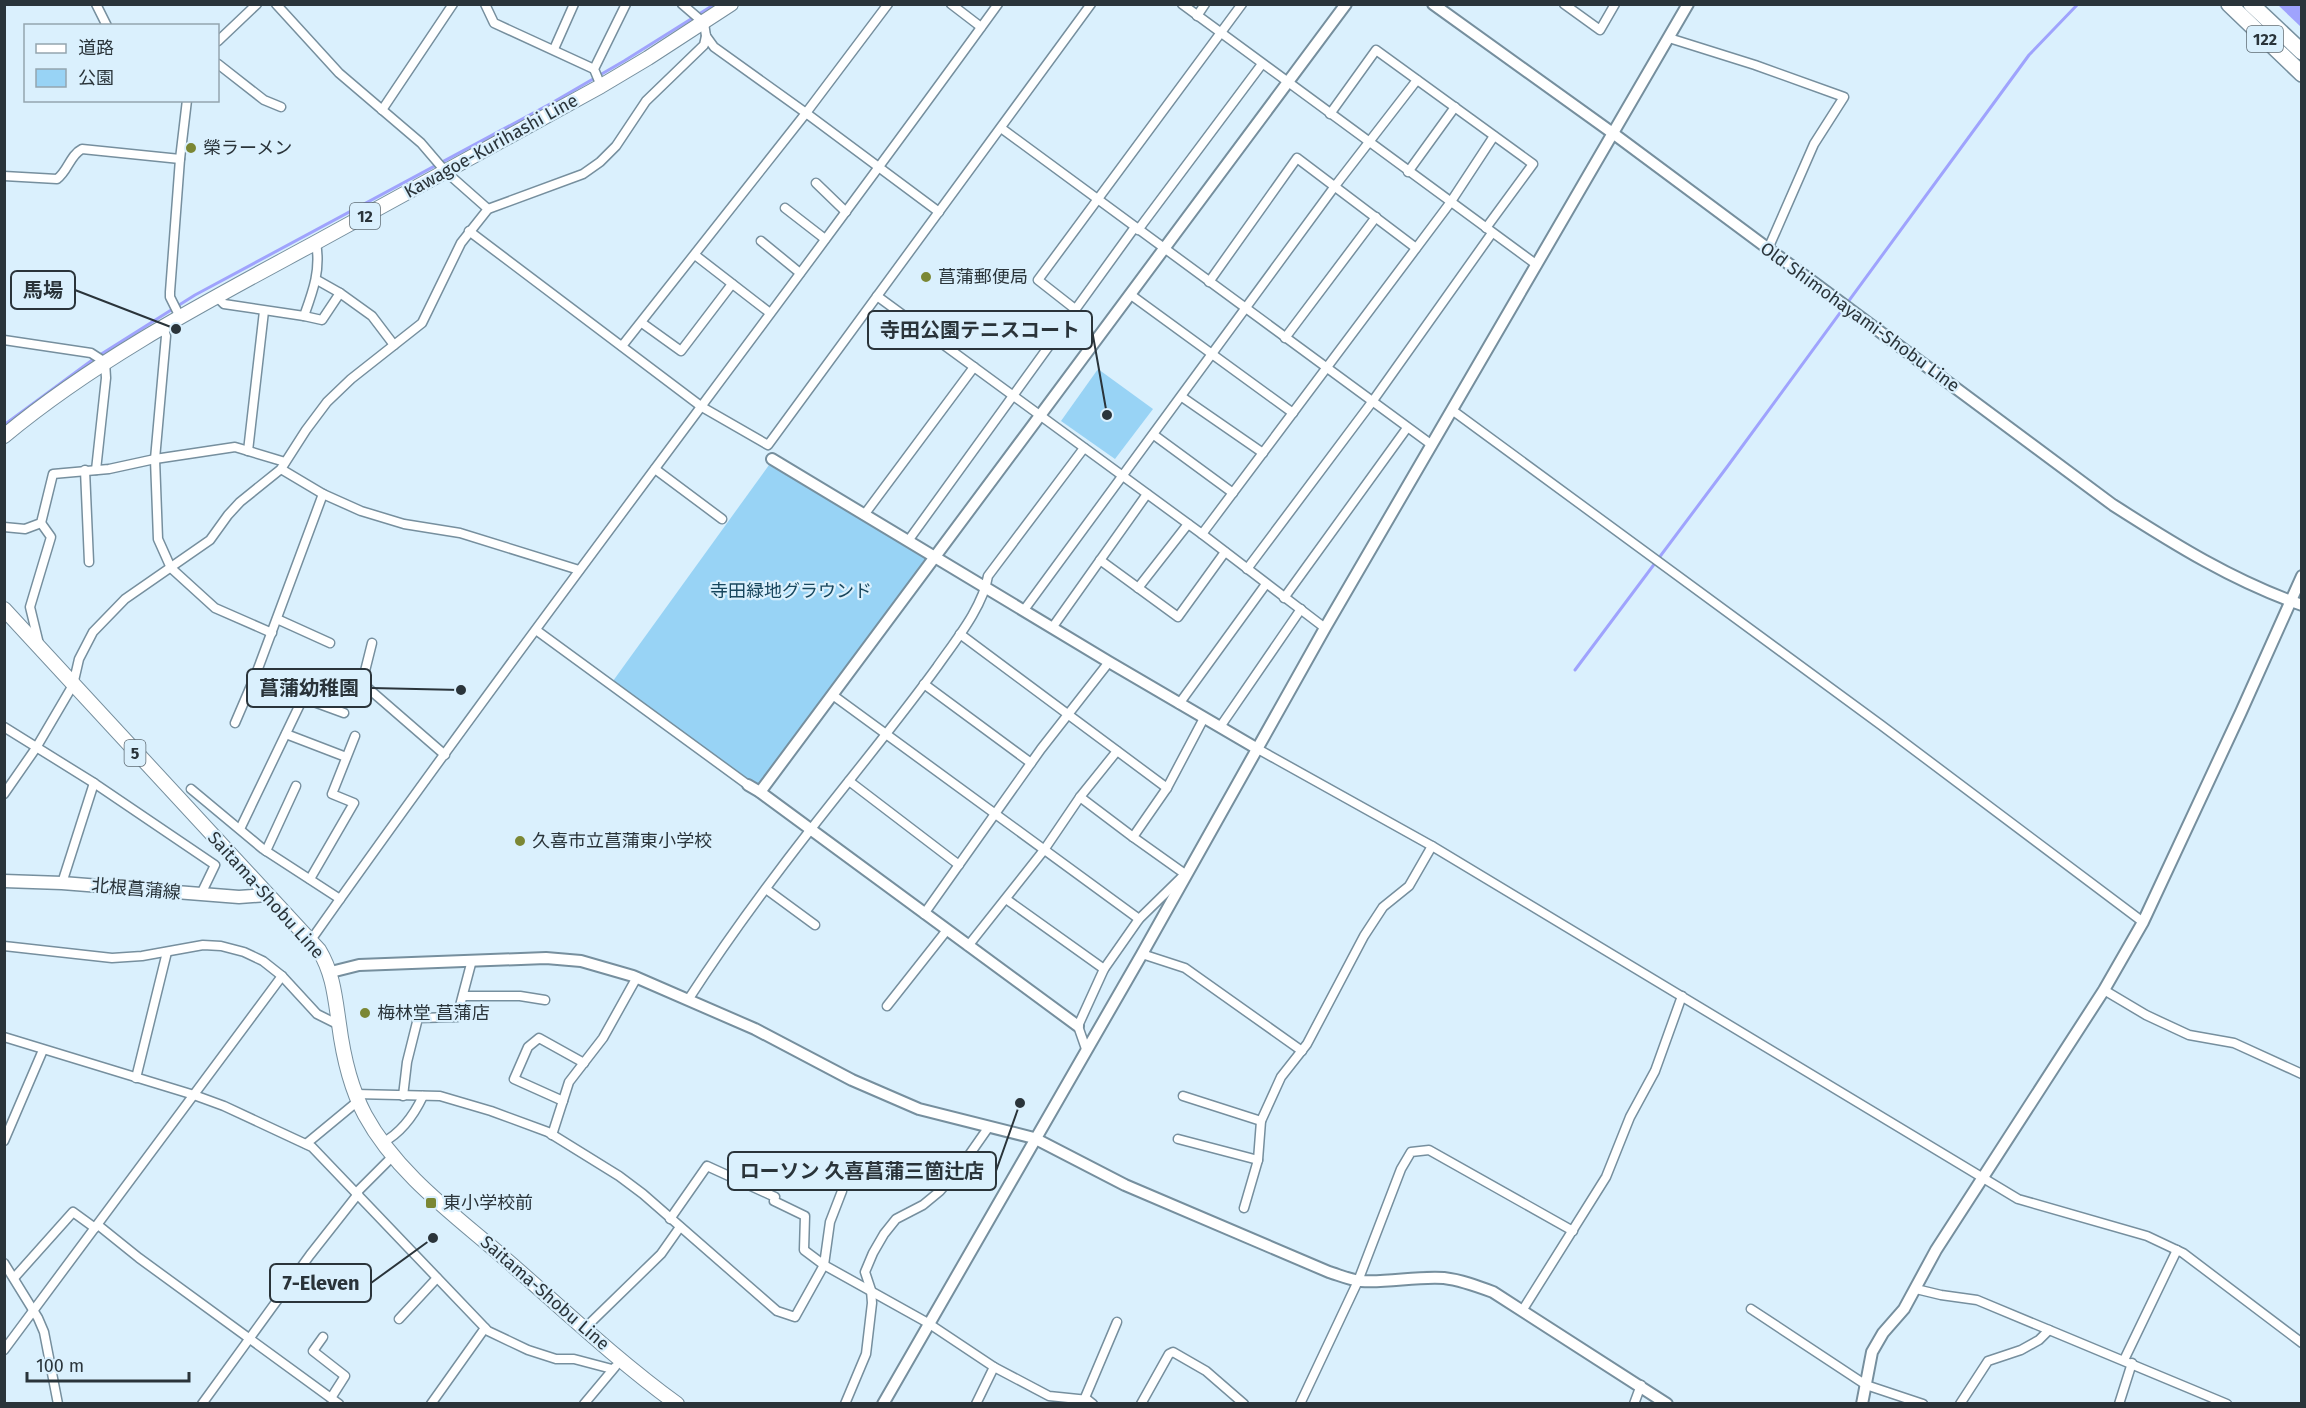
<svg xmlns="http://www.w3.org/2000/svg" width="2306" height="1408" font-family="'Fira Sans','Noto Sans JP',sans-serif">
<rect width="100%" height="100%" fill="#daf0fd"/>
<g fill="#98d3f5">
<polygon points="1098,369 1153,409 1115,459 1061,421"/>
<polygon points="769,465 930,560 759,787 613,681"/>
</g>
<polygon fill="#9fa3fd" points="2278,5 2301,5 2301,27"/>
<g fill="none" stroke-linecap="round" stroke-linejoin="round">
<g stroke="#9fa3fd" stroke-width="3">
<polyline points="4,425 95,358 195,295 550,104 624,61 715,4"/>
<polyline points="1575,670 1727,467 2029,55 2078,4"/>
</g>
<g stroke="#768f9e" stroke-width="11">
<g id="minor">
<polyline points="96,4 107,26"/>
<polyline points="276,4 339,73 421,143 445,171 488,209"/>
<polyline points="485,4 494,23 594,69"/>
<polyline points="682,4 704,23 706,36 714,47 806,113 939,212"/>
<polyline points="951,4 981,27"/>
<polyline points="1182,4 1537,265"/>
<polyline points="1564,4 1600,30 1615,4"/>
<polyline points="1197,16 1205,4"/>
<polyline points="1669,38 1755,65 1844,97 1814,144 1768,249"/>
<polyline points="218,41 257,4"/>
<polyline points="554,49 574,4"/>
<polyline points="218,64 264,100 281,107"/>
<polyline points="601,86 594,69 626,4"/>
<polyline points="382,110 453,4"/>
<polyline points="1330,114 1376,50 1533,164 1486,228"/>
<polyline points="1001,128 1432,445"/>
<polyline points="1408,172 1455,107"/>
<path d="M4,176L57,179C68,171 70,155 82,149L180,159"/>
<polyline points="816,183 846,212"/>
<polyline points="785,208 825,239"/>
<polyline points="1138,230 1262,64"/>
<polyline points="469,231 702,407 768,445 1091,4"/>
<polyline points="761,241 800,273"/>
<path d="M316,243C321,270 313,291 304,316L322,320L340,293L317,280"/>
<polyline points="695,255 770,313"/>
<polyline points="1209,282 1297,158 1416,248"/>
<polyline points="340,293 372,316 394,345"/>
<polyline points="1131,295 1293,413"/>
<polyline points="216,296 224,304 304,316"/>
<polyline points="877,296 1202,534 1325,628"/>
<polyline points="1075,309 1038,280 1242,4"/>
<polyline points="180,317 170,297 170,292 180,159 187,100"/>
<polyline points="642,323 681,351 732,284"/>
<polyline points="163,327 166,336 155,459 158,539 171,568 215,608 272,633"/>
<polyline points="1285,338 1376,217"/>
<polyline points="4,340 91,353 105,362 106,378 96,470"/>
<polyline points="622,346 806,113 888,4"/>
<polyline points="1182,397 1263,453"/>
<polyline points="1452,410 1881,725 2143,922"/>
<polyline points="1154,435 1233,493"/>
<polyline points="248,451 264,311"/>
<polyline points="281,469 323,494 361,511 404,524 460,533 579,570"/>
<polyline points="655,469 722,519"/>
<polyline points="85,470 89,562"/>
<polyline points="864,515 974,367"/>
<polyline points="4,527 25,529 41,523 53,474 109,469 155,459 235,447 285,462"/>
<polyline points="1202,534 1450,203 1494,136"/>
<polyline points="908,541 1135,227"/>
<polyline points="1100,560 1178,617 1225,552"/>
<polyline points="1247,569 1372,402 1492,233"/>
<polyline points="1138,588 1188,524"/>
<polyline points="1284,598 1407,428"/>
<polyline points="1024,610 1335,186 1417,80"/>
<polyline points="277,619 330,643"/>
<polyline points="1052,628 1147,494"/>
<polyline points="536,630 748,785"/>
<polyline points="960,634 1167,788 1204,718"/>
<polyline points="372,643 362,683 445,755"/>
<polyline points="39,644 30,607 51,537 41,523"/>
<polyline points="256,674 323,494"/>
<polyline points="924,684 1031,763"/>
<polyline points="834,696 1139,919"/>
<polyline points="1179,704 1266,584"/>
<polyline points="235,723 256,674 303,698"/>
<polyline points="4,727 94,783 215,865 201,894"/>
<polyline points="1220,727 1301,609"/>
<polyline points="286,734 346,757"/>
<polyline points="1256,748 1432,846 2018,1199 2147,1236 2183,1253 2302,1343"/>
<polyline points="849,781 959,865"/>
<polyline points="191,789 263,849 340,899"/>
<polyline points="4,794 36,748 73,685 79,659 93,632 125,599 210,540 228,515 240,502 281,469 306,430 327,402 351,379 422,323 461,243 488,209 583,174 600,162 616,146 646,101 704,45 706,36"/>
<polyline points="1080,797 1133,837"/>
<polyline points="240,829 303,698 344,713"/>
<polyline points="266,851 296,786"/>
<polyline points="310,879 354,803 332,794 355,736"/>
<polyline points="62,883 94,783"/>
<polyline points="766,889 815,925"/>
<polyline points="1006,899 1104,969"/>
<polyline points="924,914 1041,749 1109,662"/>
<path d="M311,940C534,624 771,318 998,4"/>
<polyline points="4,946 112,958 142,956 203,945 221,946 244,952 263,961 282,976 317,1014 339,1025"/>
<polyline points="968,946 1044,850 1080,797 1117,751"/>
<polyline points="1142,954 1185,968 1302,1051"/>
<polyline points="2104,990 2146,1015 2189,1035 2234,1043 2302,1074"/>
<polyline points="463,996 520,996 545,1000"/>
<path d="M688,1000C726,941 768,884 811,829C853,775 897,722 937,667C955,641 983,607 988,576L1084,448"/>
<polyline points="887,1006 947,930"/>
<polyline points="4,1037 194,1095 224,1106 312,1147 488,1331 528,1350 556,1359 574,1359 612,1369"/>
<polyline points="1086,1049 1078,1026 1104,969 1139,919 1185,874 1133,837 1167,788"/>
<polyline points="136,1078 167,952"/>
<polyline points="355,1094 440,1096 491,1111 548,1132 619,1176 643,1194 777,1311 795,1317 824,1265 928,1323 994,1367 1049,1396 1088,1400 1093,1404"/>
<polyline points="403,1096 407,1062 418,1018 457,1017 472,960"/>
<polyline points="1183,1096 1261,1121"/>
<polyline points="563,1101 514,1079 528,1047 539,1038 584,1063"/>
<polyline points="552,1135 569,1082 603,1038 637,977"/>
<polyline points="1178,1139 1258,1160"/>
<polyline points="4,1141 43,1050"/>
<path d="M382,1143C401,1133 414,1115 423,1096"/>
<polyline points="306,1144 358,1101"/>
<polyline points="356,1193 393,1156"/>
<polyline points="1244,1208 1258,1160 1261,1121 1281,1077 1307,1044 1364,936 1383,907 1409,886 1432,846"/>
<polyline points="670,1219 707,1166 775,1197 774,1201 805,1216 804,1250 824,1265 830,1222 842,1191"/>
<polyline points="98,1225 139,1258 339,1404"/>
<polyline points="4,1263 38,1318 44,1332 58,1404"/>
<polyline points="14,1278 73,1212 95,1228"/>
<polyline points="1916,1289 1941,1295 1977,1300 2227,1404"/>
<polyline points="1751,1309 1866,1385 1923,1404"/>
<polyline points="1522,1311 1606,1177 1630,1117 1655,1071 1682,996"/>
<polyline points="399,1319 437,1278"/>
<polyline points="585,1328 661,1254 680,1227"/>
<polyline points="323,1337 313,1351 345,1376 331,1398"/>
<polyline points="4,1350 282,976"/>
<polyline points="2124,1360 2177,1250"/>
<polyline points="1084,1400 1117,1322"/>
<polyline points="202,1404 310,1255 358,1194"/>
<polyline points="431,1404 485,1328"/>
<polyline points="584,1404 615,1367"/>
<polyline points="845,1404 866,1354 872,1303 871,1290 865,1272 873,1253 884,1234 896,1219 923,1205 940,1191 960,1168 988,1128"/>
<polyline points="976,1404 994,1367"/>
<polyline points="1141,1404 1169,1354 1173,1352 1206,1371 1244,1404"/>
<polyline points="1300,1404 1358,1281 1401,1169 1411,1152 1429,1150 1573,1231"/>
<polyline points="1634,1404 1641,1385"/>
<polyline points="1960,1404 1988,1361 2021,1350 2039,1340 2049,1330"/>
<polyline points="2119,1404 2132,1363"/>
</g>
</g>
<g stroke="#768f9e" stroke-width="14">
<g id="tertiary">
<path d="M1433,4L1614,134L2113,505C2174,544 2233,581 2302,605"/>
<polyline points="772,459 1109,662 1256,748"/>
<polyline points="748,785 760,792 1078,1026"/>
<polyline points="760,792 1346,4"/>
<path d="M331,972L359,965L546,958L581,961L633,976L755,1029L852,1080L919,1109L1034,1138L1125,1185L1329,1272C1339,1275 1350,1280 1361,1281C1388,1283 1416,1276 1444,1278C1461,1280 1477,1286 1493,1292L1667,1404"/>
<polyline points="883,1404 1142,954 1325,628 1688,4"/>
<polyline points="1862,1404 1872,1352 1883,1333 1904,1309 1936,1250 2104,990 2143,922 2241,712 2302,576"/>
</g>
</g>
<g stroke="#768f9e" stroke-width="15">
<polyline id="secondary" points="4,881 62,883 239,897 267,895"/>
</g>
<g stroke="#768f9e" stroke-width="16">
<g id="primary">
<path d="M4,436C98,358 206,302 313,244C409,192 505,138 601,86L648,58L731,4"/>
<path d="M4,609L319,950C333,973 335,997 339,1024C343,1055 350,1087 365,1115C398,1176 459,1218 510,1263C565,1311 618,1361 677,1404"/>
</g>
</g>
<g stroke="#768f9e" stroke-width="18">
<g id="trunk">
<polyline points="2229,4 2302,74"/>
<polyline points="2251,4 2302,52"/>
</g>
</g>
<use href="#minor" stroke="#fff" stroke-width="8"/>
<use href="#tertiary" stroke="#fff" stroke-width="10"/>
<use href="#secondary" stroke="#fff" stroke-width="12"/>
<use href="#primary" stroke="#fff" stroke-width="14"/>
<use href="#trunk" stroke="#fff" stroke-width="15"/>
</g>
<g fill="#7b8734" stroke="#daf0fd" stroke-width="2">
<circle cx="191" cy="148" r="6"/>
<circle cx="926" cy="277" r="6"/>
<circle cx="520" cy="841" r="6"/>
<circle cx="365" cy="1013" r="6"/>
<rect x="425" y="1197" width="12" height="12" rx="3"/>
</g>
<g text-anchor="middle" stroke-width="4.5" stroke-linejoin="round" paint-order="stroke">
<g fill="#daf0fd" stroke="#5f6c74" stroke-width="1.5">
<rect x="2247" y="26" width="36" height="26" rx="4.5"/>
<rect x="350" y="203" width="30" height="26" rx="4.5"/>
<rect x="124.5" y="740" width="21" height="26" rx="4.5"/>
</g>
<g font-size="16" font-weight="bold" fill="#2a343a">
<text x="2265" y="45">122</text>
<text x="365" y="222">12</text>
<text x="135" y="759">5</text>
</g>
<g font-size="18" fill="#2a343a" stroke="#daf0fd">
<text transform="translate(491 146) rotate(-29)" y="6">Kawagoe-Kurihashi Line</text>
<text transform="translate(1860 317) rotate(36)" y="6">Old Shimohayami-Shobu Line</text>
<text transform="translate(136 889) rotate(5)" y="6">北根菖蒲線</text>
<text transform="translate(266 895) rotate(48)" y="6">Saitama-Shobu Line</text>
<text transform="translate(545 1293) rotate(41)" y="6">Saitama-Shobu Line</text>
</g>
<g font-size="18" fill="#2a343a" stroke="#daf0fd" text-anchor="start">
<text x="203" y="154">榮ラーメン</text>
<text x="938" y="283">菖蒲郵便局</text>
<text x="532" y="847">久喜市立菖蒲東小学校</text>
<text x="377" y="1019">梅林堂 菖蒲店</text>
<text x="443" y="1209">東小学校前</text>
</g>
<g font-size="18" fill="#17465d" stroke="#daf0fd">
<text x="791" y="597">寺田緑地グラウンド</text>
</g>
</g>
<path fill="none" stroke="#2a343a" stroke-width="2" d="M176 329L75 290M1107 415L1092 330M461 690L371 688M1020 1103L996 1171M433 1238L371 1283"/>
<g fill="#2a343a" stroke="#daf0fd" stroke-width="2">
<circle cx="176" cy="329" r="6"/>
<circle cx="1107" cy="415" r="6"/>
<circle cx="461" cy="690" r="6"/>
<circle cx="1020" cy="1103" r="6"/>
<circle cx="433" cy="1238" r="6"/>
</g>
<g fill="#daf0fd" stroke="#2a343a" stroke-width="2">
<rect x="11" y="271" width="64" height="38" rx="6"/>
<rect x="868" y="311" width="224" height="38" rx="6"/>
<rect x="247" y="669" width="124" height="38" rx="6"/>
<rect x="728" y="1152" width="268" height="38" rx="6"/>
<rect x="270" y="1264" width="101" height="38" rx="6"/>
</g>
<g font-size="20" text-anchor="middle" font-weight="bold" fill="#2a343a">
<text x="43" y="297">馬場</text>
<text x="980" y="337">寺田公園テニスコート</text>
<text x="309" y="695">菖蒲幼稚園</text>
<text x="862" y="1178">ローソン 久喜菖蒲三箇辻店</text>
<text x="321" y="1290">7-Eleven</text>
</g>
<rect width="2306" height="1408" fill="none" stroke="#2a343a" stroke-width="12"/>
<rect x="24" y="24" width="195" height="78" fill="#daf0fd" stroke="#94a5af" stroke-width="1.5"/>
<rect x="36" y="44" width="30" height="9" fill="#ffffff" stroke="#94a5af" stroke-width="1.5"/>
<text x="78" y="54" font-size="18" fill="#2a343a">道路</text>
<rect x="36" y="69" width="30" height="18" fill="#98d3f5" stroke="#94a5af" stroke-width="1.5"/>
<text x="78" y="84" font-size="18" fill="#2a343a">公園</text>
<path d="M27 1372v9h162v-9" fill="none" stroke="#2a343a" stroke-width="3"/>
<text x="36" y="1372" font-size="18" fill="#2a343a" stroke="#daf0fd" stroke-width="4.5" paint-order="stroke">100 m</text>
</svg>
